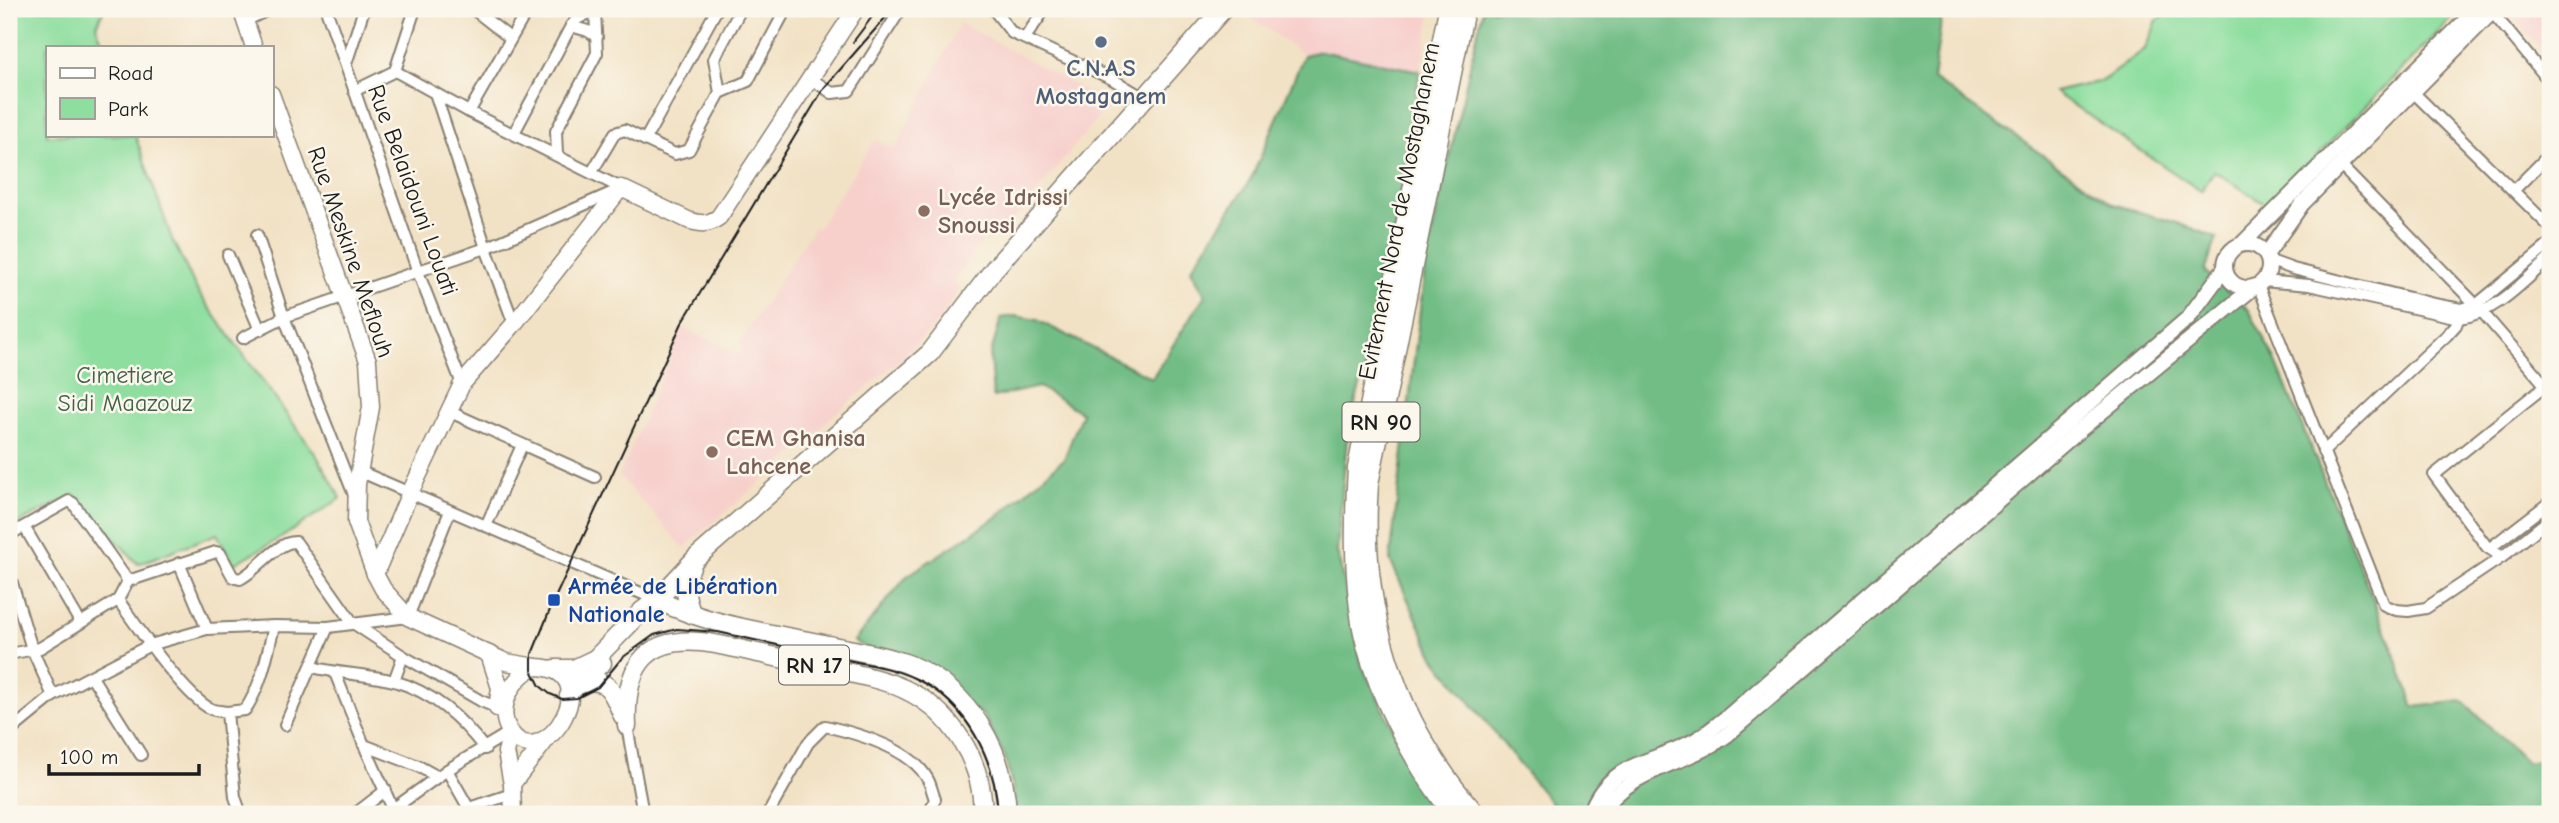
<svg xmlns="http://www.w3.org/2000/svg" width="2559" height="823" font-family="'Comic Neue',sans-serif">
<rect width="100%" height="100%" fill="#fbf7ec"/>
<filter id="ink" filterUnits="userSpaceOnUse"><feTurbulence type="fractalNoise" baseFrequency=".0143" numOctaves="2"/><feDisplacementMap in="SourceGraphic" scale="14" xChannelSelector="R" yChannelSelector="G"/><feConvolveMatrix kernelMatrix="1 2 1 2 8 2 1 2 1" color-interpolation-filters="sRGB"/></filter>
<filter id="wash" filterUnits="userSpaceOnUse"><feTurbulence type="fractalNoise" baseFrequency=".00686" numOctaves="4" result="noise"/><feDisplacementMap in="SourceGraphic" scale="28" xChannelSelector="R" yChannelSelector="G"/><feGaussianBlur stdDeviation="1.57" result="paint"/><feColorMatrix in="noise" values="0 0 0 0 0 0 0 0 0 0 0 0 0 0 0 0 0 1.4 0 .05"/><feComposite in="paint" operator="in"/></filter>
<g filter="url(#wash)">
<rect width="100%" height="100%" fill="#f2e2c5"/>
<g fill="#f7d0cc">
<polygon points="1252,9 1432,9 1420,71 1320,51 1304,55 1247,15"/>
<polygon points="2529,9 2550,9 2550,59 2516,21"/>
<polygon points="960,23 1109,104 1004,232 989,230 954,280 960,291 936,324 902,358 824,423 822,429 684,548 619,476 683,328 739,354 743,346 739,344 814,227 818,228 875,140 896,148"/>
</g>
<g fill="#8dde9f" stroke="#547d5e" stroke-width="2">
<polygon points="9,9 104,9 96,26 104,47 47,47 47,135 135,135 172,239 198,292 317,456 341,498 284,536 234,564 217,534 138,564 74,495 9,528"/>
<polygon points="2173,9 2461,9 2268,206 2214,171 2201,191 2054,92 2102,81 2145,49 2157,21"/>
</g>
<g fill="#72bd86" stroke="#476c51" stroke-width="2">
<polygon points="1483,9 1943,9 1933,79 2113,204 2177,223 2217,238 2205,271 2249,310 2276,362 2390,641 2414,707 2463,701 2527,763 2550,759 2550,814 1577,814 1553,806 1434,657 1390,560 1426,260"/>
<polygon points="1320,51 1420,71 1393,242 1366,366 1348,427 1337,551 1362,665 1417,778 1442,814 1015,814 1012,784 1004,755 983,715 854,641 907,576 997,517 1064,459 1082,413 1039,387 993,397 990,357 1001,318 1015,316 1037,320 1152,378 1205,295 1191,269 1251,179 1304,55"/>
</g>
</g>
<g filter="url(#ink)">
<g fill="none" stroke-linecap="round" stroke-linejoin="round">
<g stroke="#877f70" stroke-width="14">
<g id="minor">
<polyline points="326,9 418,272 462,384"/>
<polyline points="473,9 510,38"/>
<polyline points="993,9 1012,33 1112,79 1144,98"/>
<polyline points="2492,12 2550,82"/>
<polyline points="245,21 270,9"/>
<polyline points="571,26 588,31 597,37"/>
<polyline points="1025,38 1045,9"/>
<polyline points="346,64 364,9"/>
<polyline points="395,71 415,9"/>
<polyline points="810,78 832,93 849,91 901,9"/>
<polyline points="354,91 395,71 469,112 621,188"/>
<polyline points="2413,92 2550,227"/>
<polyline points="435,93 486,248 514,324"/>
<polyline points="720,93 748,81 786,9"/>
<polyline points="469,112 528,9"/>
<polyline points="514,133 571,26 577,19 596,9"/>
<polyline points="645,140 675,154 689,150 720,93 714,59 741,9"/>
<polyline points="557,154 556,131 597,53 595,10"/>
<polyline points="2340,165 2476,305 2546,386"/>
<polyline points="592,172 615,133 625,130 645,140 717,9"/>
<polyline points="2514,190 2550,154"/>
<polyline points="257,235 284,317 354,495"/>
<polyline points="228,255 260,330"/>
<polyline points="2268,260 2293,269 2434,304 2461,309 2476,305 2550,244"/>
<path d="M2263,281L2309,285L2459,318C2495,314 2524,281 2550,258"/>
<polyline points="2258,285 2384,605 2396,610 2408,611 2426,608 2502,557 2550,519"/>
<polyline points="243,338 284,317 486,248 618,190"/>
<polyline points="448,411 595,477"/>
<polyline points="2323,452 2447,335 2456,325 2461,311"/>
<polyline points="359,471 657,600"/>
<polyline points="486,526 522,445"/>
<polyline points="25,528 80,622"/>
<path d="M9,535L69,501L73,503L128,581L118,600C137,626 184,696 211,709C215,711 222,711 227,712L235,797L241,814"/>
<polyline points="2490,548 2550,502"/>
<polyline points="2502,557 2487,547 2434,475 2550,382"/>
<polyline points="179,563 207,629"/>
<polyline points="9,573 32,649 53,696"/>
<path d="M128,581L216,552L220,553L233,577L240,579C258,570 277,541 296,542L353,623L403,656L481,701L503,710"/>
<polyline points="9,654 40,648 118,600"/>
<path d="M312,667C339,674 367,674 394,681C433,692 461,718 485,749"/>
<polyline points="335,673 364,745 393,809 447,770 510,732"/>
<polyline points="92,677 141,755"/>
<polyline points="394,681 403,656"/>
<path d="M227,712L245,710C262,685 267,655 274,626"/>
<polyline points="285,725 328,627"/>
<polyline points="627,726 643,814"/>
<polyline points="9,732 53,696 150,645 207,629 274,626 328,627 408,617 450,511"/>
<polyline points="364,745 418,766 438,777"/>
<polyline points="447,770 472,814"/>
<polyline points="469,808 512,794"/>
<polyline points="355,814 386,790"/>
<path d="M768,814L808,743L825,726C856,733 910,748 927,778C931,784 932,792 935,799L929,814"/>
</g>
</g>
<g stroke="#877f70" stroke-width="18">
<g id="tertiary">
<polyline points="2242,244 2477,9"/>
<circle cx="2247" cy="266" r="22"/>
<polyline points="2266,255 2302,204 2495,9"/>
<path d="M1590,814C1607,764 1649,764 1690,743C1703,737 1715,726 1726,718L2188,318L2225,268"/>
<path d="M1601,814C1627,768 1687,765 1727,735L2076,433L2254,287"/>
</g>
</g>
<g stroke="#877f70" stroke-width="19">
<g id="secondary">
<polyline points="241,9 254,47"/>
<polyline points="271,94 368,361 371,407 357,484 356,522 375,574 383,589 408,617 506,662 536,667"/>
<path d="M375,574L410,493L462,384L514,324L621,188L690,221C702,224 708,225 719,217L856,9"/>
<polyline points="489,654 500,688 497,708"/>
<path d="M536,667C611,669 543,778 511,733C494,710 513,674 536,667Z"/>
<polyline points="511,734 506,752 512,784 513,814"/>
<polyline points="512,784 546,740"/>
</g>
</g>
<g stroke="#877f70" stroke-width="21">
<g id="primary">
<path d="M657,600C713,627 777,634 838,647C862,652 887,656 910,665C970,690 1005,752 1007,814"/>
<path d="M692,614C684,597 684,582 692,564"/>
<polyline points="554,669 574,669 595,659 642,611 657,600 696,558 930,353 994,269 1223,9"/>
<path d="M577,685C608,673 613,693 623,716"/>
<polyline points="569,696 576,685 602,663"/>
<path d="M627,726C624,663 648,632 715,644C750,651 785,659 820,667C848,673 878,677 904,689C952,711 983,762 983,814"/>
</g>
</g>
<g stroke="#877f70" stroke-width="21">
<g id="trunk">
<path d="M1448,9L1357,468C1354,520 1353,571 1361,623C1373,687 1413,764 1453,814"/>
<path d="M1465,9L1369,484C1360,609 1393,719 1476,814"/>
</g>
</g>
<use href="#minor" stroke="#fff" stroke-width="10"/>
<use href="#tertiary" stroke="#fff" stroke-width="14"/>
<use href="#secondary" stroke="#fff" stroke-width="16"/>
<use href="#primary" stroke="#fff" stroke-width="18"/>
<use href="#trunk" stroke="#fff" stroke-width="18"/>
<g stroke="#1c1c1c" stroke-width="2">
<path d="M893,9L824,88L682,323L554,600L532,654V670L540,686L550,694L562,699L577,698L598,687L622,658L654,635L677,629L718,632C755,640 791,648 828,656C857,663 889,666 916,679C967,703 996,760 998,814"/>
<polyline points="853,42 878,9"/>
</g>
</g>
</g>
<circle fill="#5c6f8a" stroke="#fbf7ec" stroke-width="2.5" cx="1101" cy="42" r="7"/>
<g fill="#8d6e63" stroke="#fbf7ec" stroke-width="2.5">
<circle cx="924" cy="211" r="7"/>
<circle cx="712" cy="452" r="7"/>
</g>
<rect fill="#1a4fb4" stroke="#fbf7ec" stroke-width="2.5" x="547" y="593" width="14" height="14" rx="3.5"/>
<g text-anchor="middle" stroke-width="5" stroke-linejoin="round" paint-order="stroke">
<g fill="#fbf7ec" stroke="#5f5e5a" stroke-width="2">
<rect x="1342.5" y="402.5" width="77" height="39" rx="5"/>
<rect x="779" y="645.5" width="70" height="39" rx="5"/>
</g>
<g font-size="23" font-weight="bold" fill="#1c1c1c">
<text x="1381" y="430">RN 90</text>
<text x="814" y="673">RN 17</text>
</g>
<g font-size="24" font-weight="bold" fill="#4e5e75" stroke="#fbf7ec">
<text x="1101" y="76">C.N.A.S<tspan x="1101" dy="28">Mostaganem</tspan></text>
</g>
<g font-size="24" fill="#1c1c1c" stroke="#fbf7ec">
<text transform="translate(413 190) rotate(70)" y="8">Rue Belaidouni Louati</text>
<text transform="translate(1399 211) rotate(-79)" y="8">Evitement Nord de Mostaghanem</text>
<text transform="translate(351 252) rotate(71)" y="8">Rue Meskine Meflouh</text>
</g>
<g font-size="24" font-weight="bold" fill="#785e54" stroke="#fbf7ec" text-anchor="start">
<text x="938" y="205">Lycée Idrissi<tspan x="938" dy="28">Snoussi</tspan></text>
<text x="726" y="446">CEM Ghanisa<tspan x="726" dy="28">Lahcene</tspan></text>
</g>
<g font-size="24" fill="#44604a" stroke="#fbf7ec">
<text x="125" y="383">Cimetiere<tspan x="125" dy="28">Sidi Maazouz</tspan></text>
</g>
<g font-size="24" font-weight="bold" fill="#164399" stroke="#fbf7ec" text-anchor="start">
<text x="568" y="594">Armée de Libération<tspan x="568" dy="28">Nationale</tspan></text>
</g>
</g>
<rect width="2559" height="823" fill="none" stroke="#fbf7ec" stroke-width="35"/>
<rect x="46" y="46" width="228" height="91" fill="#fbf7ec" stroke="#a29f99" stroke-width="2"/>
<rect x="60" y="68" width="35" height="10" fill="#ffffff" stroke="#a29f99" stroke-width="2"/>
<text x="108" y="80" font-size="21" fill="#1c1c1c">Road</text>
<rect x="60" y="98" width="35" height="21" fill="#8dde9f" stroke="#a29f99" stroke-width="2"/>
<text x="108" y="116" font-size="21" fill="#1c1c1c">Park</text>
<path d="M49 764v10h150v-10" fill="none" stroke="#1c1c1c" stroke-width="3.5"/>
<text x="60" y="764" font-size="21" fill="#1c1c1c" stroke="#fbf7ec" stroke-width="5" paint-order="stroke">100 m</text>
</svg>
